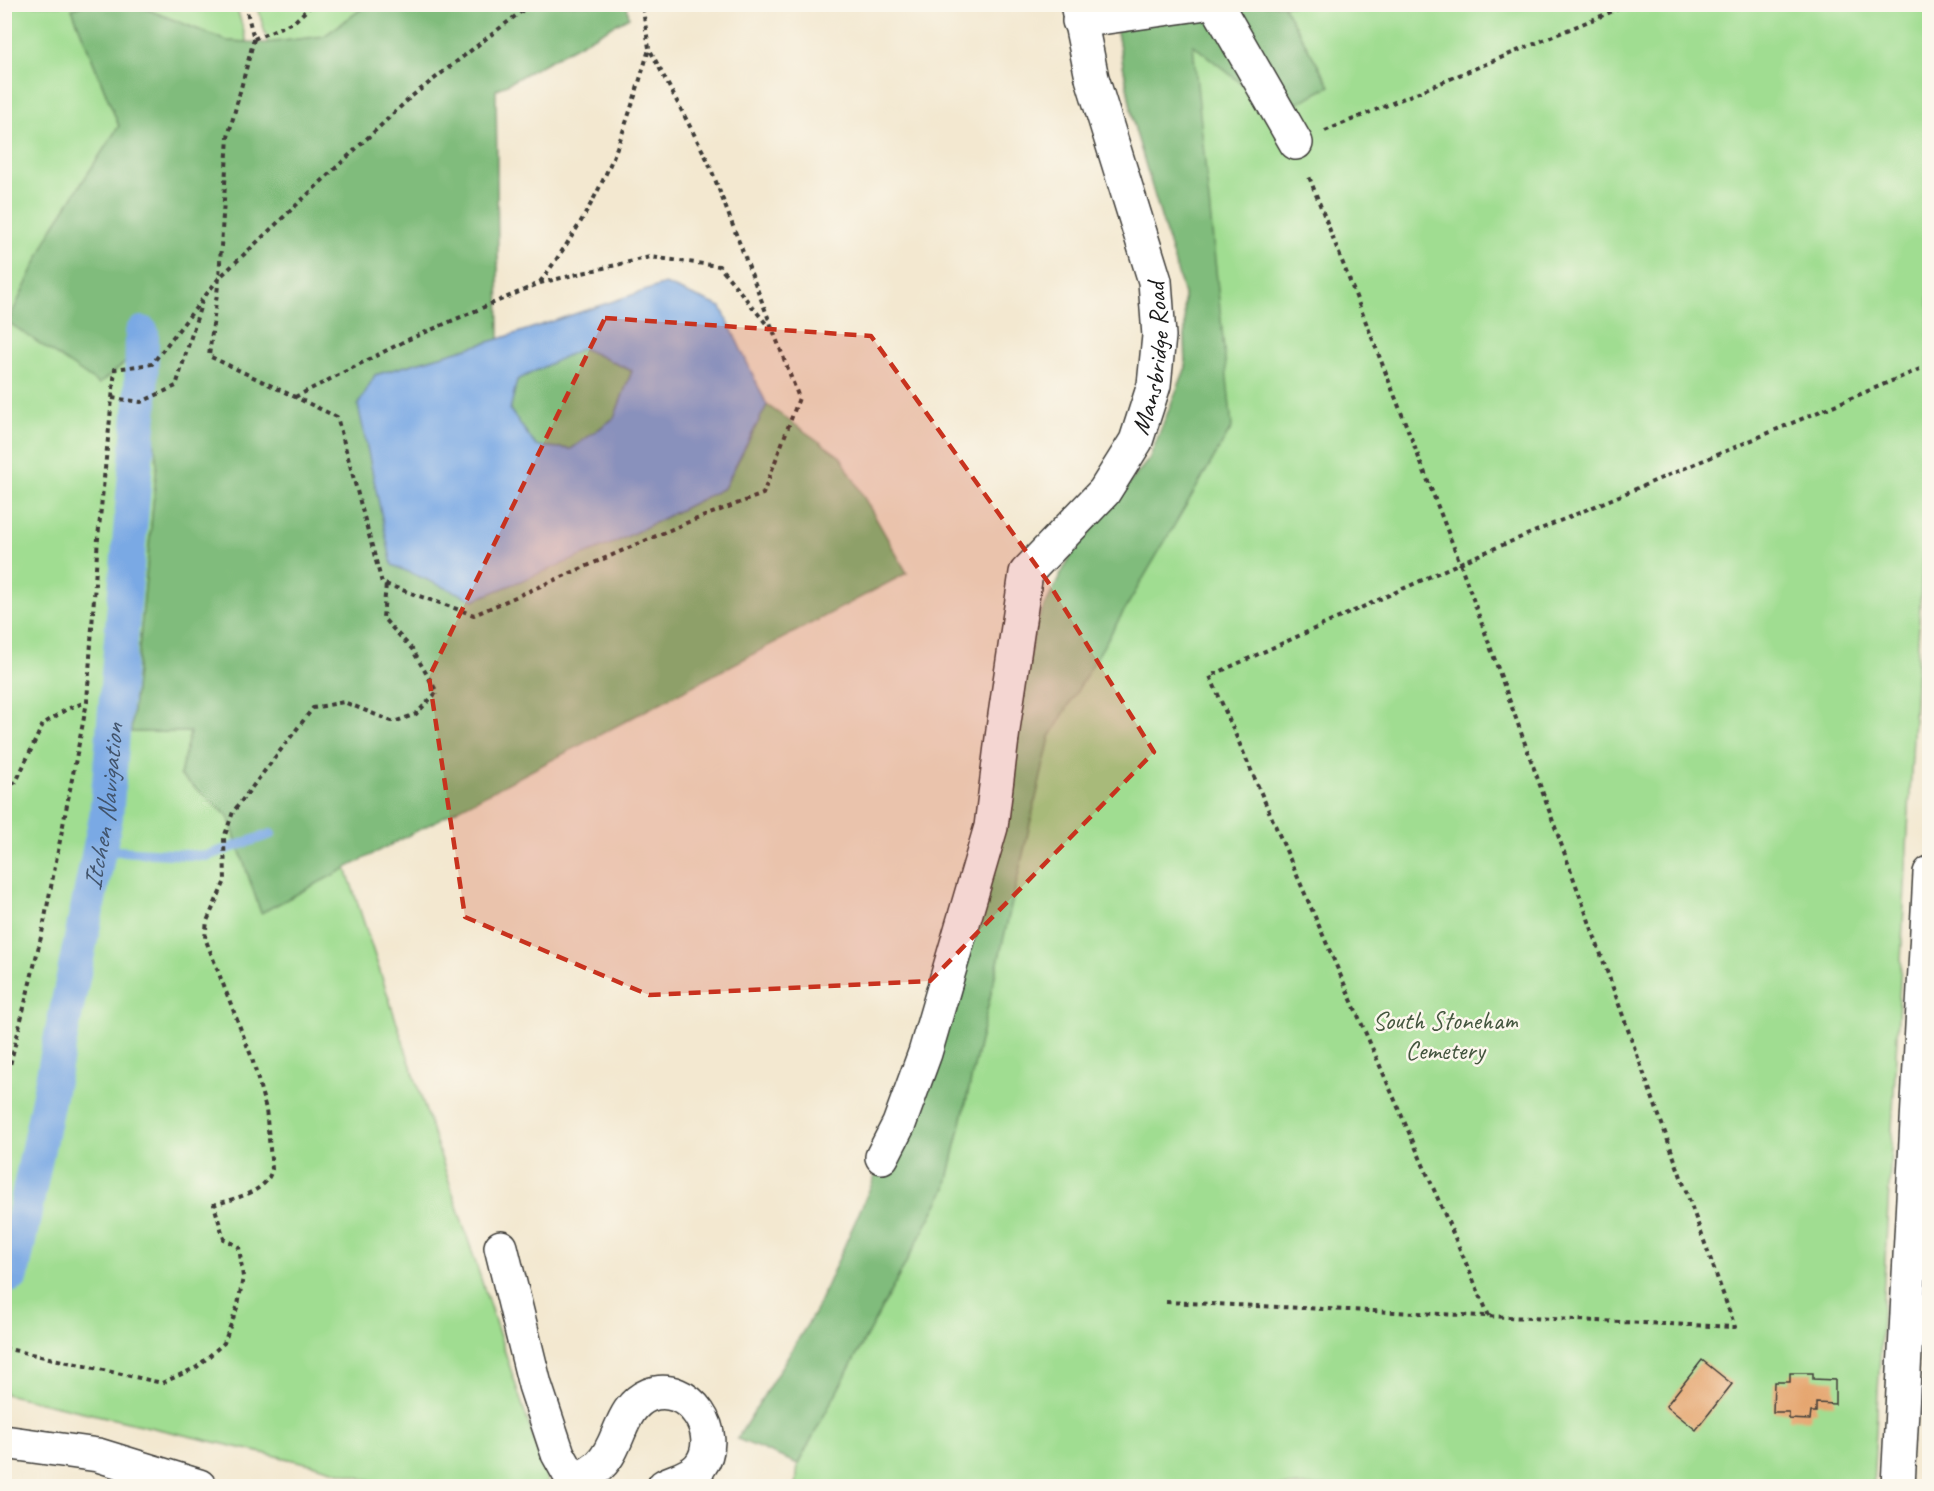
<svg xmlns="http://www.w3.org/2000/svg" width="1934" height="1491" font-family="Caveat,sans-serif">
<rect width="100%" height="100%" fill="#fbf7ec"/>
<filter id="ink" filterUnits="userSpaceOnUse"><feTurbulence type="fractalNoise" baseFrequency=".0167" numOctaves="2"/><feDisplacementMap in="SourceGraphic" scale="12" xChannelSelector="R" yChannelSelector="G"/><feConvolveMatrix kernelMatrix="1 2 1 2 8 2 1 2 1" color-interpolation-filters="sRGB"/></filter>
<filter id="wash" filterUnits="userSpaceOnUse"><feTurbulence type="fractalNoise" baseFrequency=".008" numOctaves="4" result="noise"/><feDisplacementMap in="SourceGraphic" scale="24" xChannelSelector="R" yChannelSelector="G"/><feGaussianBlur stdDeviation="1.35" result="paint"/><feColorMatrix in="noise" values="0 0 0 0 0 0 0 0 0 0 0 0 0 0 0 0 0 1.4 0 .05"/><feComposite in="paint" operator="in"/></filter>
<g filter="url(#wash)">
<rect width="100%" height="100%" fill="#f3e8d0"/>
<g fill="#a0dd91" stroke="#5e7c56" stroke-width="1.5">
<polygon points="5,5 84,5 72,9 119,126 53,227 143,347 157,464 131,732 190,732 180,775 228,816 261,913 346,868 549,1486 390,1486 315,1465 5,1394"/>
<polygon points="136,5 236,5 247,42 227,41"/>
<polygon points="257,5 367,5 324,36 268,43"/>
<polygon points="1112,5 1929,5 1929,391 1922,568 1873,1486 796,1486 798,1464 946,1188 1050,737 1197,435 1186,367 1184,294 1135,129"/>
</g>
<g fill="#80bc7b" stroke="#4e6c4c" stroke-width="1.5">
<polygon points="84,5 136,5 227,41 267,43 324,36 367,5 627,5 629,17 496,90 499,339 375,375 474,600 616,542 724,488 767,405 841,457 907,573 261,913 228,816 180,775 190,732 131,732 157,464 143,348 99,384 8,322 53,227 119,126 72,9"/>
<polygon points="1112,5 1283,5 1330,86 1279,113 1193,45 1232,427 1050,737 946,1188 798,1464 737,1439 815,1312 956,994 1037,621 1071,555 1149,459 1186,367 1184,294 1135,129"/>
<polygon points="582,347 632,371 614,418 571,449 536,446 510,410 517,380"/>
</g>
<path fill="#7aa9e4" stroke="#4b6280" stroke-width="1.5" fill-rule="evenodd" d="M665,284L721,307L767,405L724,488L616,542L474,600L392,565L358,405L375,375L499,339ZM582,348L632,371L614,418L571,449L536,446L510,410L517,380Z"/>
<g fill="none" stroke-linecap="round" stroke-linejoin="round">
<polyline stroke="#7aa9e4" stroke-width="10" points="99,850 206,856 271,834"/>
<path stroke="#7aa9e4" stroke-width="34" id="s1" d="M12,1275L106,817L141,402L142,333"/>
</g>
<g id="blocks">
<g fill="#e5a670">
<polygon points="1702,1360 1732,1384 1696,1430 1666,1406"/>
<polygon points="1790,1373 1813,1373 1813,1379 1835,1380 1835,1404 1816,1403 1816,1412 1811,1412 1810,1420 1789,1419 1789,1412 1773,1412 1774,1382 1790,1382"/>
</g>
</g>
</g>
<g filter="url(#ink)">
<use href="#blocks" fill-opacity="0" stroke="#3c3b37" stroke-width="1.5"/>
<g fill="none" stroke-linecap="round" stroke-linejoin="round">
<g stroke="#3c3b37" stroke-width="36">
<g id="minor">
<polyline points="1216,4 1296,143"/>
<polyline points="1079,21 1199,4"/>
<path id="s2" d="M882,1157L899,1124L925,1053L991,827L1004,722L1026,573L1104,492L1136,441L1154,385L1159,336L1155,281L1092,78L1077,4"/>
<polyline points="501,1247 535,1385 558,1454 576,1486"/>
<path d="M573,1482C582,1477 593,1472 600,1465C621,1445 619,1407 649,1395C689,1380 724,1434 700,1466C692,1477 675,1480 664,1486"/>
<polyline points="1898,1486 1930,873"/>
</g>
</g>
<g stroke="#3c3b37" stroke-width="36">
<polyline id="highway" points="4,1442 98,1455 199,1486"/>
</g>
<g stroke="#3c3b37" stroke-width="4" stroke-dasharray="4.5 4.5" stroke-linecap="butt">
<polyline points="245,4 254,39 228,137 219,278 209,356 337,417 382,583 474,615 686,523 763,494 799,398 708,161 649,48 642,4"/>
<polyline points="254,39 295,21 313,4"/>
<polyline points="1325,131 1630,4"/>
<path d="M540,282C564,250 586,216 603,180C623,138 636,93 649,49"/>
<polyline points="295,397 405,341 540,283 650,257 719,266 773,332"/>
<polyline points="112,398 141,402 176,386 202,301"/>
<polyline points="4,788 16,782 43,724 67,709 86,702"/>
<polyline points="4,1090 42,933 87,702 98,538 115,369 152,364 219,278 412,96 531,4"/>
<polyline points="1166,1302 1735,1327 1460,563 1308,174"/>
<polyline points="1489,1316 1210,676 1460,563 1920,369"/>
<path d="M4,1348L162,1383L197,1367L224,1343L238,1305L243,1277L239,1247L224,1239L214,1205C234,1198 267,1193 272,1169L266,1109L252,1058L205,938L207,921L225,881L224,838L233,812L313,708L344,702L394,722L416,714L437,692L412,649L383,618L386,584"/>
</g>
<use href="#minor" stroke="#fff" stroke-width="33"/>
<use href="#highway" stroke="#fff" stroke-width="33"/>
</g>
</g>
<path fill="#c8321e" fill-opacity="0.2" stroke="#c8321e" stroke-width="4.5" stroke-dasharray="12 8" stroke-linejoin="round" d="M605,318L871,336L1048,582L1154,752L930,981L649,995L465,917L429,677Z"/>
<g text-anchor="middle" stroke-width="5" stroke-linejoin="round" paint-order="stroke">
<g font-size="26" fill="#1c1c1c" stroke="#fbf7ec">
<text dy="9" stroke="none"><textPath href="#s2" startOffset="862">Mansbridge Road</textPath></text>
</g>
<g font-size="26" fill="#44563f" stroke="#fbf7ec">
<text x="1445" y="1029">South Stoneham<tspan x="1445" dy="30">Cemetery</tspan></text>
</g>
<g font-size="27" font-style="italic" fill="#42546c" stroke="#fbf7ec">
<text dy="9" stroke="none"><textPath href="#s1" startOffset="477">Itchen Navigation</textPath></text>
</g>
</g>
<rect width="1934" height="1491" fill="none" stroke="#fbf7ec" stroke-width="24"/>
</svg>
